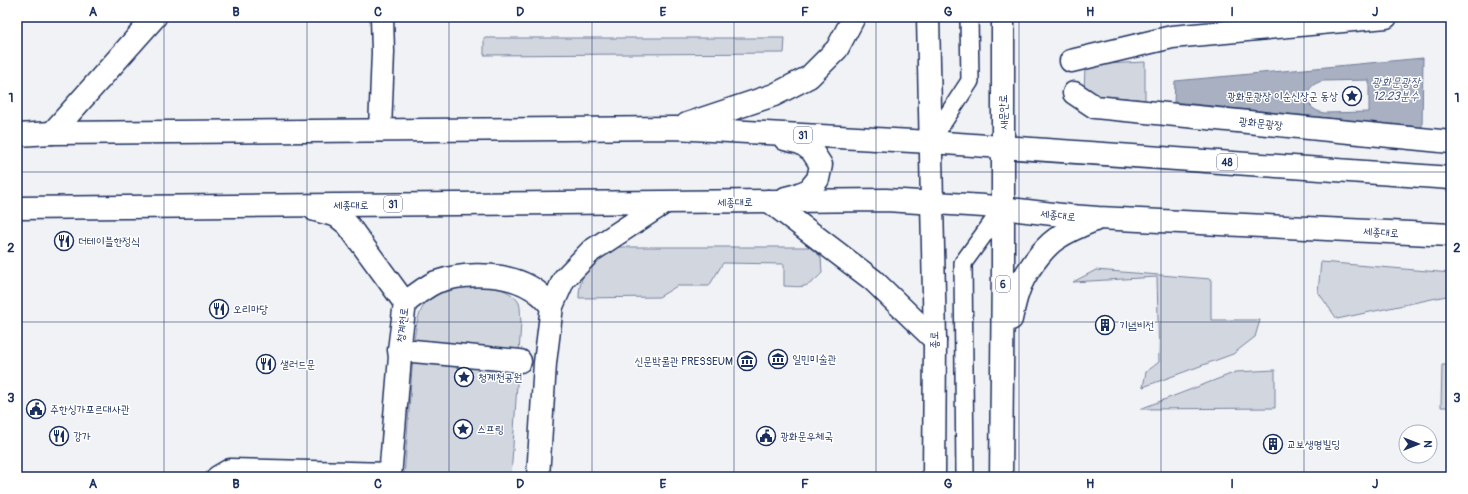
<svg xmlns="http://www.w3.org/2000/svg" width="1468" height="494" font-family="Pangolin,'Poor Story',sans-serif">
<rect width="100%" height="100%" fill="#f1f2f5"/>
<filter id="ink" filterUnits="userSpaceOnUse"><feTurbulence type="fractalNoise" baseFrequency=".025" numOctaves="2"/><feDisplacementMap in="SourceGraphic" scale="8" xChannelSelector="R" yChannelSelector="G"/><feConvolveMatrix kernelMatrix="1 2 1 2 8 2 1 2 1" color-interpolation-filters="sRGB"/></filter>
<g filter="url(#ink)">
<g fill="#d2d6df" stroke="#76829e">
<polygon points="484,38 785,38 784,53 484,55"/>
<polygon points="1145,62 1145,100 1084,94 1085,65"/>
<path d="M615,247H809L821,257L822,273C807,289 804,287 784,286V264L723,263L709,286H677L659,297L579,298C579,270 594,259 615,247Z"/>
<polygon points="1321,262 1451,273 1451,295 1337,319 1318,292"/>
<polygon points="1096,270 1211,279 1211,320 1260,320 1255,337 1233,354 1143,387 1146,372 1159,362 1157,277 1073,282"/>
<path d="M469,282C485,285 510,287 519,303C521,308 520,317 521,322L511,477H404L414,342C416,322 420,301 439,291C448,286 460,285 469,282Z"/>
<polygon points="1442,365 1451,365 1451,407 1441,407"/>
<polygon points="1275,370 1275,408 1140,409 1236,372"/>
</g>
<path fill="#a8b0c2" stroke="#707c9a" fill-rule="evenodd" d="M1423,58L1422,128L1174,102L1175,81ZM1369,80V112L1324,113C1302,109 1302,85 1323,81Z"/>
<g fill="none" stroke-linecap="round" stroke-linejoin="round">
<g stroke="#1b2f5e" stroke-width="20">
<g id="lane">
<polyline points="930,142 970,81 969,17"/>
<polyline points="965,477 963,263 1003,208"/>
</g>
</g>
<g stroke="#1b2f5e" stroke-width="25">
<g id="street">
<polyline points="1071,61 1172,37 1386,17"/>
<polyline points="1074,93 1095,107 1451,142"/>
<polyline points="380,130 383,52 382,17"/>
<polyline points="52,133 155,17"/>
<polyline points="413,351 520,361"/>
<polyline points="218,477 230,470 390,474"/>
</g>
</g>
<g stroke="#1b2f5e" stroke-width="25">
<g id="primary">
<polyline points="928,17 935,340 934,477"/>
<polyline points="687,124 774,95 809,77 837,49 854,17"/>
<polyline points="17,135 52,133 675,128 930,142 1451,178"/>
<polyline points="785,139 801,143 812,151 821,165 818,179 809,190 794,196 786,198"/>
<polyline points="769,201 873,280 935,340"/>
<polyline points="17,208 886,200 984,206 1070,216 1098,218 1451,235"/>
<polyline points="315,210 337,216 348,225 405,303 399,350 400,357 390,477"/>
<path d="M405,303C415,295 425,287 436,282C467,271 516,272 541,295C545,298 548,303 552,306"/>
<path d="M1011,319C1013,310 1015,300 1018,292C1023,275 1042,249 1056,239C1068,231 1082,225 1095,220"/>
<polyline points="538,477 545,363 552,306 564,279 591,251 664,203"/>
<polyline points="1001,477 1003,266 1003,17"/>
</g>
</g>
<use href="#lane" stroke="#fff" stroke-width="17"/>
<use href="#street" stroke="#fff" stroke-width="22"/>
<use href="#primary" stroke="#fff" stroke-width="22"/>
</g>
</g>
<path fill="none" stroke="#1b2f5e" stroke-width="1" stroke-opacity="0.55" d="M164,17V477M307,17V477M449,17V477M592,17V477M734,17V477M876,17V477M1019,17V477M1161,17V477M1304,17V477M17,172H1451M17,322H1451"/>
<defs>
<g id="sight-ring" transform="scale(1)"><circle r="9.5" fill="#fff" stroke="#1b2f5e" stroke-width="1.5"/><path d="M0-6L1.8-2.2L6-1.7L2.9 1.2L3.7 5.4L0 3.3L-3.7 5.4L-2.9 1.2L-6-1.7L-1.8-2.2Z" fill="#1b2f5e"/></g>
<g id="restaurant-ring" transform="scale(1)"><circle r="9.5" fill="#fff" stroke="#1b2f5e" stroke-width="1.5"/><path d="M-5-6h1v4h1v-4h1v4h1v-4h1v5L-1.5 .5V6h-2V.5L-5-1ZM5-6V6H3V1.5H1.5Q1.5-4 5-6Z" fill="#1b2f5e"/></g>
<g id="building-ring" transform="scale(1)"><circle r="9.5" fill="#fff" stroke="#1b2f5e" stroke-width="1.5"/><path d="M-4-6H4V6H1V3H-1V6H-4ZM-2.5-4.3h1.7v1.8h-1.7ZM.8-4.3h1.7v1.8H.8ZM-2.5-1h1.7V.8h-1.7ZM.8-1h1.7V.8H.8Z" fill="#1b2f5e"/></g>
<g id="museum-ring" transform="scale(1)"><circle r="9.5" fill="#fff" stroke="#1b2f5e" stroke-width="1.5"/><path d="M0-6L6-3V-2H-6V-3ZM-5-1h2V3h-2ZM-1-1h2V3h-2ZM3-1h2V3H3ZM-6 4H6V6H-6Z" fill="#1b2f5e"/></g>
<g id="civic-ring" transform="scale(1)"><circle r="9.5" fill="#fff" stroke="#1b2f5e" stroke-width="1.5"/><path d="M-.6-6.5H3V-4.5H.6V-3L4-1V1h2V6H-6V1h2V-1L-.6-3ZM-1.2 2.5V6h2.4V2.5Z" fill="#1b2f5e"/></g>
</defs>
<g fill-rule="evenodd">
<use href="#sight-ring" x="1352" y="96"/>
<use href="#restaurant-ring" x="64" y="241"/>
<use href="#restaurant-ring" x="219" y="309"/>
<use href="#building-ring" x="1105" y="325"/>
<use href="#museum-ring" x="778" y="359"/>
<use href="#museum-ring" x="747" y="361"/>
<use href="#restaurant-ring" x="266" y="364"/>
<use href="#sight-ring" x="464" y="377"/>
<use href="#civic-ring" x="36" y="409"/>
<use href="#sight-ring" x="463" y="429"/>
<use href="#restaurant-ring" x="59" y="436"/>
<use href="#civic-ring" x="766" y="436"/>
<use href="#building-ring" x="1273" y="444"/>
</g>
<g text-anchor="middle" stroke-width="3" stroke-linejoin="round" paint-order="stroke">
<g fill="#fff" stroke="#5f6d8e" stroke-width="1">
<rect x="794" y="127" width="18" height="16" rx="3"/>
<rect x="1217" y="154" width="20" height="16" rx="3"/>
<rect x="384" y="196" width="18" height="16" rx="3"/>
<rect x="996" y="276" width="14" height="16" rx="3"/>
</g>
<g font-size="10" font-weight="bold" fill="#1b2f5e">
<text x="803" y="139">31</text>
<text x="1227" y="166">48</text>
<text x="393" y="208">31</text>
<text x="1003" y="288">6</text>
</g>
<g font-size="11" fill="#1b2f5e" stroke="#fff" text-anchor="start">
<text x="1338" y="100" text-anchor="end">광화문광장 이순신장군 동상</text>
<text x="78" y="245">더테이블한정식</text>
<text x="233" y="313">오리마당</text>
<text x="1119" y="329">기념비전</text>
<text x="792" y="363">일민미술관</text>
<text x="733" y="365" text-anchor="end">신문박물관 PRESSEUM</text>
<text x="280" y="368">샐러드문</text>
<text x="478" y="381">청계천공원</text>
<text x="50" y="413">주한싱가포르대사관</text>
<text x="477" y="433">스프링</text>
<text x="73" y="440">강가</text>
<text x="780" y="440">광화문우체국</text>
<text x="1287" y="448">교보생명빌딩</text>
</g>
<g font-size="11" fill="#1b2f5e" stroke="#fff">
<text transform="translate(1003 112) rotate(-90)" y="4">새문안로</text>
<text transform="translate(1261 123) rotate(6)" y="4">광화문광장</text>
<text transform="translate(735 202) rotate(-1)" y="4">세종대로</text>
<text x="351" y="209">세종대로</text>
<text transform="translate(1058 215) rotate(6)" y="4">세종대로</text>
<text transform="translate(1381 232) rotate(3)" y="4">세종대로</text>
<text transform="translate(402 325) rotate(-83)" y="4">청계천로</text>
<text transform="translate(934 340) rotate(-91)" y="4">종로</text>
</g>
<g font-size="12" font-style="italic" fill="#4c5c81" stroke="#fff">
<text x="1396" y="86">광화문광장<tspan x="1396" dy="14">12.23분수</tspan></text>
</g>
</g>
<rect width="1468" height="494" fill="none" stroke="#fff" stroke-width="44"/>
<g transform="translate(1418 444) rotate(90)"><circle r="19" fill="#ffffff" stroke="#a4acbf"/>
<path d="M0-3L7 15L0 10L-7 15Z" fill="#1b2f5e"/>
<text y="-6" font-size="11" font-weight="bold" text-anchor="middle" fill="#1b2f5e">N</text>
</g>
<rect x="22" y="22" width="1424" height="450" fill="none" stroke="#1b2f5e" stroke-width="1.5"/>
<g font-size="13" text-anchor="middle" font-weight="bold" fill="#1b2f5e">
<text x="93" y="16">A</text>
<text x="236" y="16">B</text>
<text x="378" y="16">C</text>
<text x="520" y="16">D</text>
<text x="663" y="16">E</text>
<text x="805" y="16">F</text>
<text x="948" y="16">G</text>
<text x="1090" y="16">H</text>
<text x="1232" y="16">I</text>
<text x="1375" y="16">J</text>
<text x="11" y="102">1</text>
<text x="1457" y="102">1</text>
<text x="11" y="252">2</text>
<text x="1457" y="252">2</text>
<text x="11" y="402">3</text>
<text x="1457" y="402">3</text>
<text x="93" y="488">A</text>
<text x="236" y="488">B</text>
<text x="378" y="488">C</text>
<text x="520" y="488">D</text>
<text x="663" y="488">E</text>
<text x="805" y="488">F</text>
<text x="948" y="488">G</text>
<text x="1090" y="488">H</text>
<text x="1232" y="488">I</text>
<text x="1375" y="488">J</text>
</g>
</svg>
